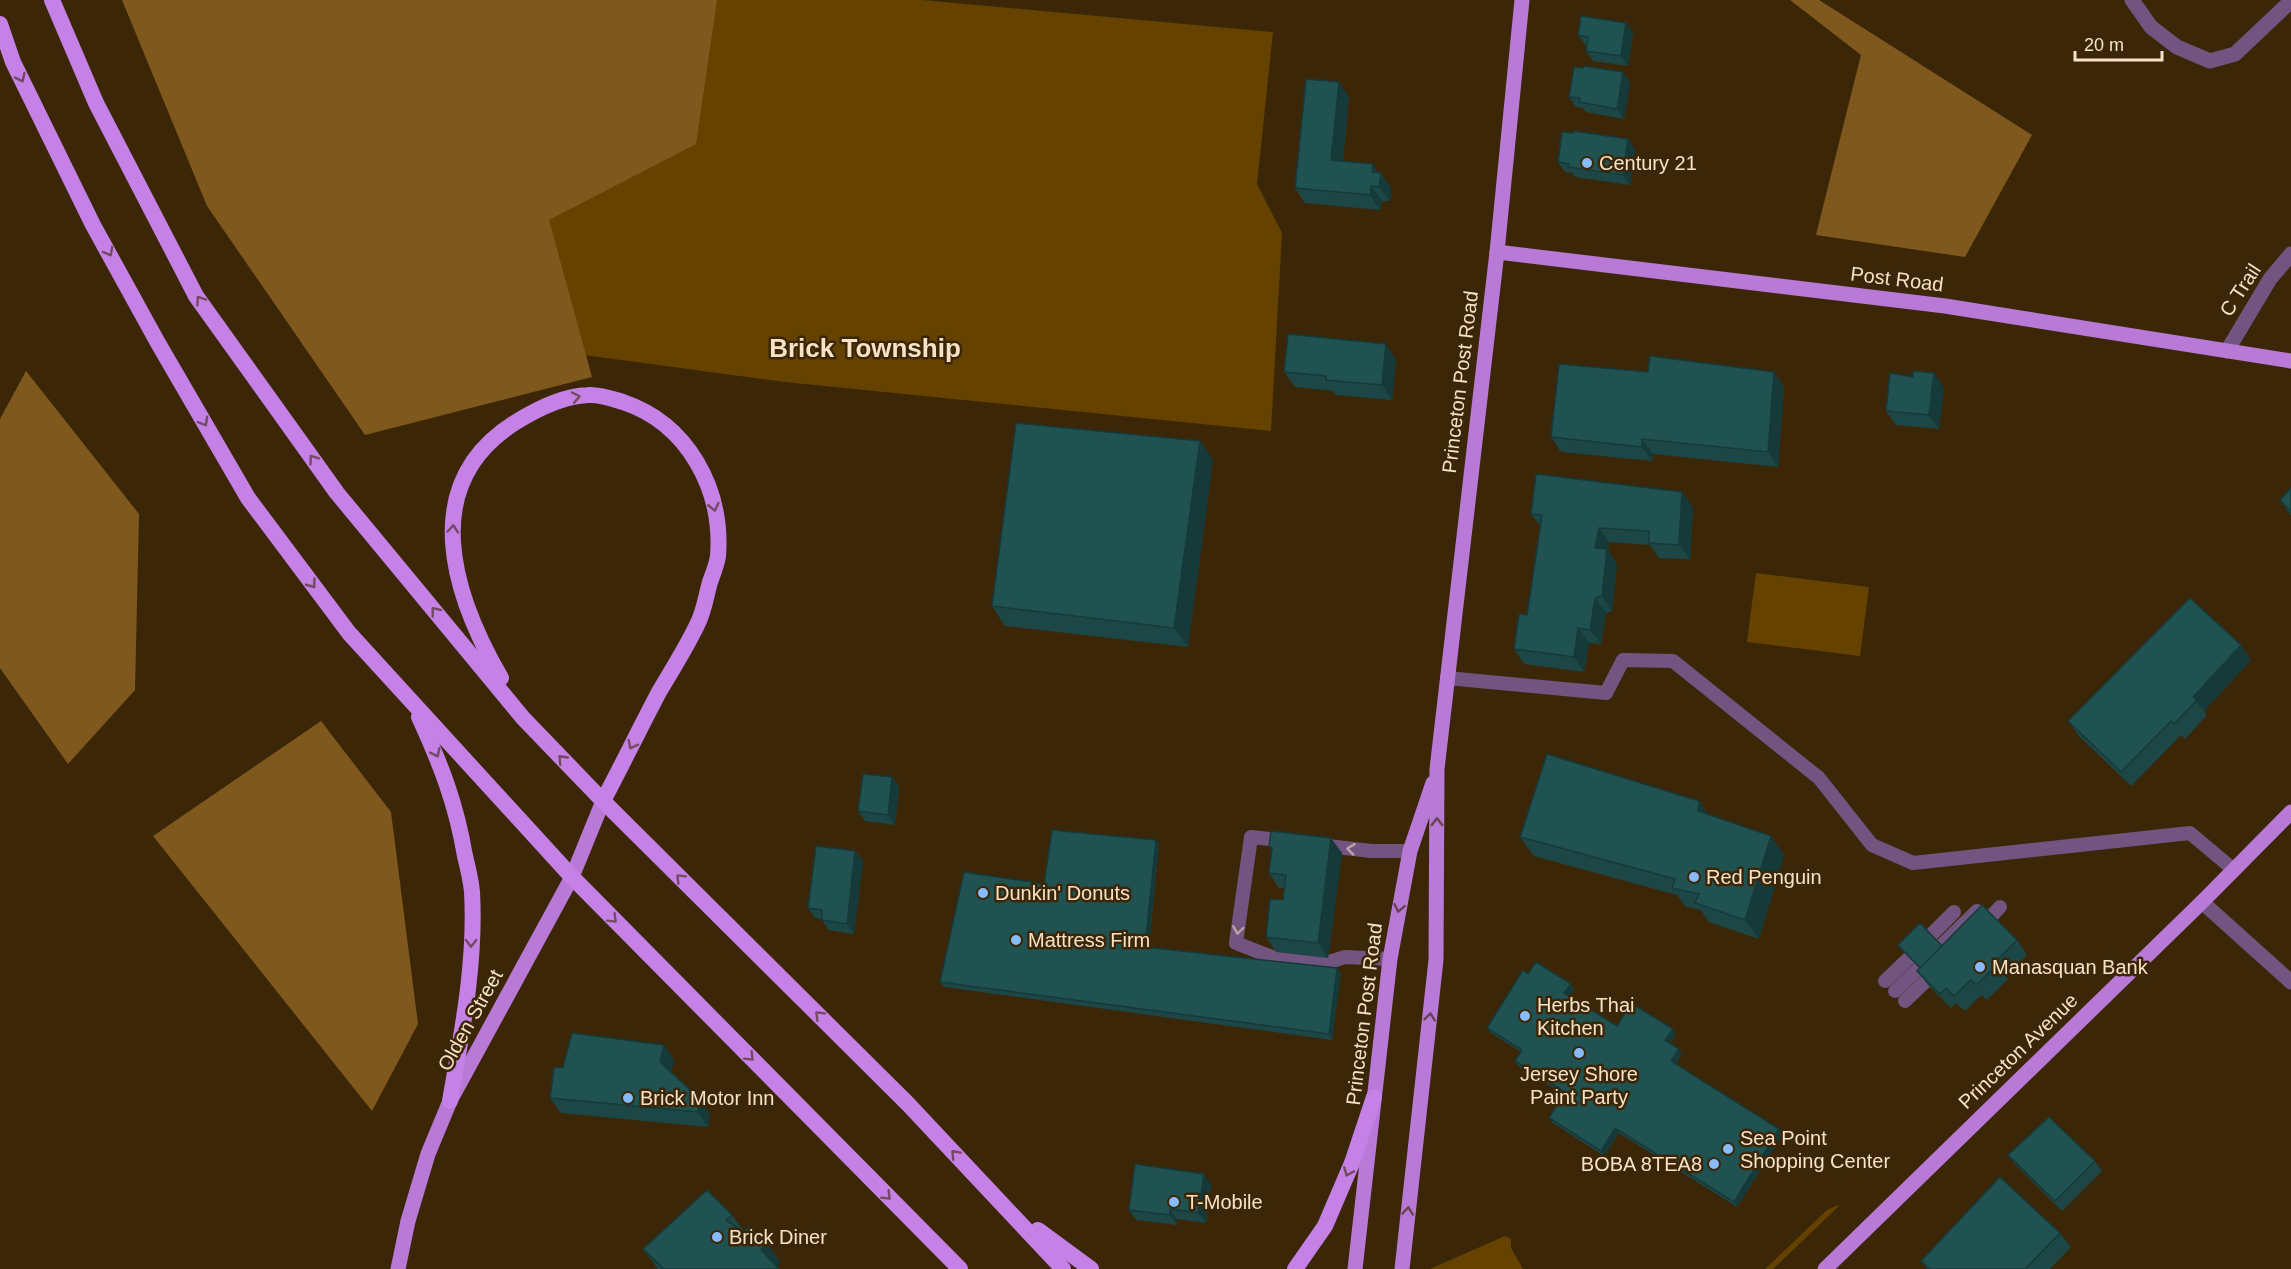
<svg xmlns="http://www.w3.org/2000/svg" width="2291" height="1269" font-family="Arial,sans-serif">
<rect width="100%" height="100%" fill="#3b2708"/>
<g fill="#664200">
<polygon points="686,0 922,0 1273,32 1257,184 1282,233 1271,431 785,382 554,351 531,223"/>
<polygon points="1756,573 1869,587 1860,656 1747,642"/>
<polygon points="1836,1206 1839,1206 1773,1269 1765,1269 1827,1210"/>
<polygon points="1505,1236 1511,1239 1511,1248 1523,1269 1430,1269"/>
</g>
<g fill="#7f581d">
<polygon points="122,0 717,0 696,144 549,220 592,377 365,435 207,206"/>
<polygon points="1790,0 1819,0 2032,135 1965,257 1816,235 1861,55"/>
<polygon points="26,371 139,514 135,690 68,764 0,668 0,419"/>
<polygon points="321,721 391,812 418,1024 372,1111 153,836"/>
</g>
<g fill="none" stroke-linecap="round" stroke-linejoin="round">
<g stroke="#725481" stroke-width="14">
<polyline points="1447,678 1606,693 1623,660 1673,661 1819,778 1872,845 1913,863 2190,833 2234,870"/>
<polyline points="1288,841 1251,837 1236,943 1272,957 1329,962 1345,957 1390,959"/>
<polyline points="1319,845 1371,851 1410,851"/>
<polyline points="1981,927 2000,907"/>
<polyline points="1931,935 1954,912"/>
<polyline points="1941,946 1977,911"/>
<polyline points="1885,981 1909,958"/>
<polyline points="1895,991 1919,968"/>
<polyline points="1905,1001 1929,978"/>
</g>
<g stroke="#725481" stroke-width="15">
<polyline points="2132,0 2151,27 2177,47 2210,61 2235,54 2291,1"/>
<polyline points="2227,351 2270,279 2291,254"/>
<polyline points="2202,902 2291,982"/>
</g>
<g stroke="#b87ad6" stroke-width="15">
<polyline points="1497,252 1945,306 2291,361"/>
<polyline points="398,1269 408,1221 428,1154 450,1101 572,877 603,801"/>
<polyline points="1355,1269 1390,959 1410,851 1433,783"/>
<polyline points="1402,1269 1436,960 1437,769 1497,252 1522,0"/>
<polyline points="1825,1269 2202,902 2291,812"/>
</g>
<g stroke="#c681e7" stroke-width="16">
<polyline points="52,0 96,103 196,296 337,493 523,718 603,801 908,1104 1063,1269"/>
<polyline points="0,24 13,62 93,225 158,343 248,498 349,633 572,877 960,1269"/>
<path d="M501,678C453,595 416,484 516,422C537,409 563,396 588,395C599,394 613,399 623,402C688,424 723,489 718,556C717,564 713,574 710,582C706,596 704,612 697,625C686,648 672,670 659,692C640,728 622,765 603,801"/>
<path d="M419,717C441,765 456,803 465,856C468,868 471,880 472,892C476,962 462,1032 450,1101"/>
<polyline points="1038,1230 1091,1269"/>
<polyline points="1295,1269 1325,1226 1352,1163 1374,1097"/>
</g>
</g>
<g fill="#1c4746">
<polygon points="1626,23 1633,33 1628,66 1593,61 1586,51 1587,45 1585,45 1578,35"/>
<polygon points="1630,82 1624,119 1586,112 1583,108 1576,107 1569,97"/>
<polygon points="1349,97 1343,161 1381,173 1391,188 1390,201 1382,201 1380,210 1305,203 1295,188"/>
<polygon points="1628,139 1635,149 1630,185 1575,177 1572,173 1565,172 1558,162"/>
<polygon points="1396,359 1392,400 1336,395 1333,391 1295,387 1284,372"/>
<polygon points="1784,387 1778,467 1653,454 1652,461 1561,452 1551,437"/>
<polygon points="1944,388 1939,429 1896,425 1886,411"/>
<polygon points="1200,441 1213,460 1188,647 1005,626 992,606"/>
<polygon points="2291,488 2291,516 2280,500"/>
<polygon points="1693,507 1690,559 1659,558 1650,545 1609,542 1608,550 1617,564 1612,611 1606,613 1601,644 1589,643 1584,672 1524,664 1514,649 1527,615 1541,527 1531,514"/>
<polygon points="2251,660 2204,711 2207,715 2185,739 2181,735 2131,786 2079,736 2068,721"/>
<polygon points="892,777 899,787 895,825 865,821 858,811"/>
<polygon points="1699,801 1708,814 1784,855 1759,939 1709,922 1701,910 1686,907 1677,895 1534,856 1520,837"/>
<polygon points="1156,840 1159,845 1149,947 1341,973 1332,1040 944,987 940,982 1044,884"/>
<polygon points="1269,847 1342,853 1328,958 1276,952 1266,937 1283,900 1285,888 1279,888 1269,873 1272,851"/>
<polygon points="855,851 863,861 854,934 829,930 822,920 822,919 815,918 808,908"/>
<polygon points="2017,940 2027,955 2006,976 2008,979 1987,1000 1981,995 1965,1011 1956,1003 1951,1008 1928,985 1917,971 1920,968 1901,950 1898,945 1942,945"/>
<polygon points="1528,974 1574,989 1569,996 1617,1026 1676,1034 1670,1043 1682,1054 1676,1064 1783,1134 1737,1207 1619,1133 1604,1156 1553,1123 1549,1118 1564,1094 1518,1066 1515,1061 1521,1052 1491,1033 1487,1028"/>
<polygon points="664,1045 674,1060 671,1072 710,1114 708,1127 561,1113 550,1098 563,1067"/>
<polygon points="2008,1155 2095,1161 2102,1171 2062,1211 2016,1165"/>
<polygon points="1211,1184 1206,1223 1177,1219 1177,1225 1136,1220 1129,1210"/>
<polygon points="732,1215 744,1231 780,1261 777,1266 779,1269 658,1269 643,1249"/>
<polygon points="2060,1233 2071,1247 2050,1269 1927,1269 1921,1261"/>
</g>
<g fill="#163939">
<polygon points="1626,23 1633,33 1628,66 1621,56"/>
<polygon points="1623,72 1630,82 1624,119 1617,109"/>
<polygon points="1339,82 1349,97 1341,175 1331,160"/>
<polygon points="1628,139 1635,149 1630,185 1623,175"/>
<polygon points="1373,164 1380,176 1381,173 1391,188 1390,201 1379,187 1372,172"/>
<polygon points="1371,186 1382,201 1380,210 1370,195"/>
<polygon points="1386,344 1396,359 1392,400 1382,385"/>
<polygon points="1774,372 1784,387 1778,467 1768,452"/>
<polygon points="1934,373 1944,388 1939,429 1929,415"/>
<polygon points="1642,439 1653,454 1652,461 1642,447"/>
<polygon points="1200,441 1213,460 1188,647 1174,628"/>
<polygon points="1682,492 1693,507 1690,559 1679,545"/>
<polygon points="1599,528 1609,542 1608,550 1617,564 1612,611 1602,596 1595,548"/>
<polygon points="1595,598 1606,613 1601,644 1590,630"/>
<polygon points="1578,628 1589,643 1584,672 1574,657"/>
<polygon points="2241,645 2251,660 2204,711 2193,697"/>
<polygon points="892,777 899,787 895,825 888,815"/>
<polygon points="1699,801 1712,821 1698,811"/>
<polygon points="1771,836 1784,855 1759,939 1745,920"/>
<polygon points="1331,838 1342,853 1328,958 1318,943"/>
<polygon points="1156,840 1159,845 1148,952 1145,947"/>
<polygon points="855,851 863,861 854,934 847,924"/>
<polygon points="1337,968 1341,973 1332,1040 1329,1034"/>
<polygon points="1571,984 1574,989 1568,998 1564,993"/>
<polygon points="1673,1029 1676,1034 1669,1045 1665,1040"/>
<polygon points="664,1045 674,1060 670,1077 660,1062"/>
<polygon points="1679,1049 1682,1054 1675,1066 1671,1061"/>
<polygon points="700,1099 710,1114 708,1127 698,1112"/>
<polygon points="1615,1128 1619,1133 1604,1156 1601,1151"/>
<polygon points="1779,1129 1783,1134 1737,1207 1734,1202"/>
<polygon points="1204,1174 1211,1184 1206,1223 1198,1213"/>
<polygon points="1170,1209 1177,1219 1177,1225 1170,1215"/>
<polygon points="766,1242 780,1261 775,1269 761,1250"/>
</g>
<g fill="#205251" stroke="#163939" stroke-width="1.5">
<polygon points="1581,16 1626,23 1621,56 1586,51 1588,37 1578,35"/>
<polygon points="1584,66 1623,72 1617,109 1579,102 1580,98 1569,97 1574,67 1583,68"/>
<polygon points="1306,79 1339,82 1331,160 1373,164 1372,172 1381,173 1379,187 1371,186 1370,195 1295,188"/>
<polygon points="1574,131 1628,139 1623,175 1568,167 1569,164 1558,162 1562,132 1573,133"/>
<polygon points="1288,334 1386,344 1382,385 1326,380 1326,376 1284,372"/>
<polygon points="1650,356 1774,372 1768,452 1642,439 1642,447 1551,437 1559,364 1648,372"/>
<polygon points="1913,371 1934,373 1929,415 1886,411 1890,373 1913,377"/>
<polygon points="1016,423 1200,441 1174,628 992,606"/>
<polygon points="1536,474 1682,492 1679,545 1649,543 1649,531 1599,528 1595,548 1607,549 1602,596 1595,598 1590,630 1578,628 1574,657 1514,649 1519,614 1527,615 1542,515 1531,514"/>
<polygon points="2291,488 2291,512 2280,500"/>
<polygon points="2190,598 2241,645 2193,697 2197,700 2174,724 2171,721 2121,772 2068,721"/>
<polygon points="1547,754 1699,801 1698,811 1771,836 1745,920 1695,903 1699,894 1672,888 1675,879 1520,837"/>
<polygon points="863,774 892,777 888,815 858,811"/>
<polygon points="1052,830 1156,840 1145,947 1337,968 1329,1034 940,982 964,872 1044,884"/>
<polygon points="1271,831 1331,838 1318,943 1266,937 1270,899 1283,900 1286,875 1269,873 1272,848 1269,847"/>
<polygon points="816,846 855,851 847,924 822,920 822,910 808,908"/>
<polygon points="1982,905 2017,940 1996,961 1998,964 1976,985 1971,980 1954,996 1946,988 1940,994 1917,971"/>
<polygon points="1920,923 1942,946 1920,968 1898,945"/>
<polygon points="1536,962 1571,984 1564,993 1617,1026 1631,1003 1673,1029 1665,1040 1679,1049 1671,1061 1779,1129 1734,1202 1615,1128 1601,1151 1549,1118 1565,1092 1515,1061 1522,1050 1487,1028 1523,970 1528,974"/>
<polygon points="572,1033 664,1045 660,1062 700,1099 698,1112 550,1098 554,1068 563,1067"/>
<polygon points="2049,1117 2095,1161 2055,1201 2008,1155"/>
<polygon points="1135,1164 1204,1174 1198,1213 1170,1209 1170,1215 1129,1210"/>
<polygon points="2000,1177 2060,1233 2025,1269 1930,1269 1921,1261"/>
<polygon points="707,1190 732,1215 726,1220 743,1232 749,1226 766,1242 761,1250 779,1269 664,1269 643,1249"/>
</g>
<defs><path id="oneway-chevron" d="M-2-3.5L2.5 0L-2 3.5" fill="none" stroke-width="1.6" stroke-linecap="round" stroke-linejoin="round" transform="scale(1.5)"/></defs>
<g stroke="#734b61">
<use href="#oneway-chevron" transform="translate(21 78) rotate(64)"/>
<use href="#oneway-chevron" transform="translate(109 252) rotate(61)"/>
<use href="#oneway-chevron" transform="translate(200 300) rotate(-124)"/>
<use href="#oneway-chevron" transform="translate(576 397) rotate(-12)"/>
<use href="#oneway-chevron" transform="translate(204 422) rotate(60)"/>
<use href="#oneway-chevron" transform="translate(313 459) rotate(-126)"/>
<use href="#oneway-chevron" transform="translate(714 507) rotate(77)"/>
<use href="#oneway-chevron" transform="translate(453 529) rotate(-85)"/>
<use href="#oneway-chevron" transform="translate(312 584) rotate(53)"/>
<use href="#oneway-chevron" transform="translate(435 611) rotate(-129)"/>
<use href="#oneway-chevron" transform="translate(632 745) rotate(117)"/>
<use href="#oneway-chevron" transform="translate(436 753) rotate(65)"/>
<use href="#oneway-chevron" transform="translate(562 759) rotate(-134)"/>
<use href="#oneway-chevron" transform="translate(680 878) rotate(-135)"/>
<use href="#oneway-chevron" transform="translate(613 919) rotate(45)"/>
<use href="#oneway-chevron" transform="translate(471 943) rotate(91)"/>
<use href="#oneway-chevron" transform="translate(819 1015) rotate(-135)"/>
<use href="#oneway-chevron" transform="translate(750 1057) rotate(45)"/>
<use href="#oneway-chevron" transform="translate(955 1154) rotate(-133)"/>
<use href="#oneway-chevron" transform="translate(1348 1172) rotate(113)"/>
<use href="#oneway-chevron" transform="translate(887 1196) rotate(45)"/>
</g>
<g stroke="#674450">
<use href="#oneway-chevron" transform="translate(1437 822) rotate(-90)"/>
<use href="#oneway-chevron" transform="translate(1399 908) rotate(101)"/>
<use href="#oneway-chevron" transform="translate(1430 1017) rotate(-84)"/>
<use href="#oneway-chevron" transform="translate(1408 1211) rotate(-84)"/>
</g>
<g stroke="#bca2a7">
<use href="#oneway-chevron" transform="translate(1351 849) rotate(-173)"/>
<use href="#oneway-chevron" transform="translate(1238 930) rotate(98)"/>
</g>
<g fill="#87bbfb" stroke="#3b2708" stroke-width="2">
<circle cx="1587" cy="163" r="6"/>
<circle cx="1694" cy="877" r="6"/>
<circle cx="983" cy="893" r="6"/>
<circle cx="1016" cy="940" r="6"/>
<circle cx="1980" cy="967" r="6"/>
<circle cx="1525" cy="1016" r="6"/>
<circle cx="1579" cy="1053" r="6"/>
<circle cx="628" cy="1098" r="6"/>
<circle cx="1728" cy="1149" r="6"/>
<circle cx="1714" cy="1164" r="6"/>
<circle cx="1174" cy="1202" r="6"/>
<circle cx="717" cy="1237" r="6"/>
</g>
<g text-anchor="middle" stroke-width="5" stroke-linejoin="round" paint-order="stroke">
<g font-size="20" fill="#f8e2c6" stroke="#3b2708" text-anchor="start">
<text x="1599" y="170">Century 21</text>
<text x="1706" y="884">Red Penguin</text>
<text x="995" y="900">Dunkin' Donuts</text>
<text x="1028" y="947">Mattress Firm</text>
<text x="1992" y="974">Manasquan Bank</text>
<text x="1537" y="1012">Herbs Thai<tspan x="1537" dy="23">Kitchen</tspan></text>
<text x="1579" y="1081" text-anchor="middle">Jersey Shore<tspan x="1579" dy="23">Paint Party</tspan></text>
<text x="640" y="1105">Brick Motor Inn</text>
<text x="1740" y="1145">Sea Point<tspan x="1740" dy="23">Shopping Center</tspan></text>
<text x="1702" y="1171" text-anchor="end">BOBA 8TEA8</text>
<text x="1186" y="1209">T-Mobile</text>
<text x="729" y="1244">Brick Diner</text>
</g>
<g font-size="20" fill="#f8e2c6" stroke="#3b2708">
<text transform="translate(1897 279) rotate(7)" y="7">Post Road</text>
<text transform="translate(2240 290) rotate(-57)" y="7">C Trail</text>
<text transform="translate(1460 382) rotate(-83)" y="7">Princeton Post Road</text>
<text transform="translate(1364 1014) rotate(-83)" y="7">Princeton Post Road</text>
<text transform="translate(470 1020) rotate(-61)" y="7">Olden Street</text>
<text transform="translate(2018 1051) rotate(-44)" y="7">Princeton Avenue</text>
</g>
<g font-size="26" font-weight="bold" fill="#f8e2c6" stroke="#3b2708">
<text x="865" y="357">Brick Township</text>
</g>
</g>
<path d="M2075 51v9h87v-9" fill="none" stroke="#f8e2c6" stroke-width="3"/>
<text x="2084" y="51" font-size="18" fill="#f8e2c6" stroke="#3b2708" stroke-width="4.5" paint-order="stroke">20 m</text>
</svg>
